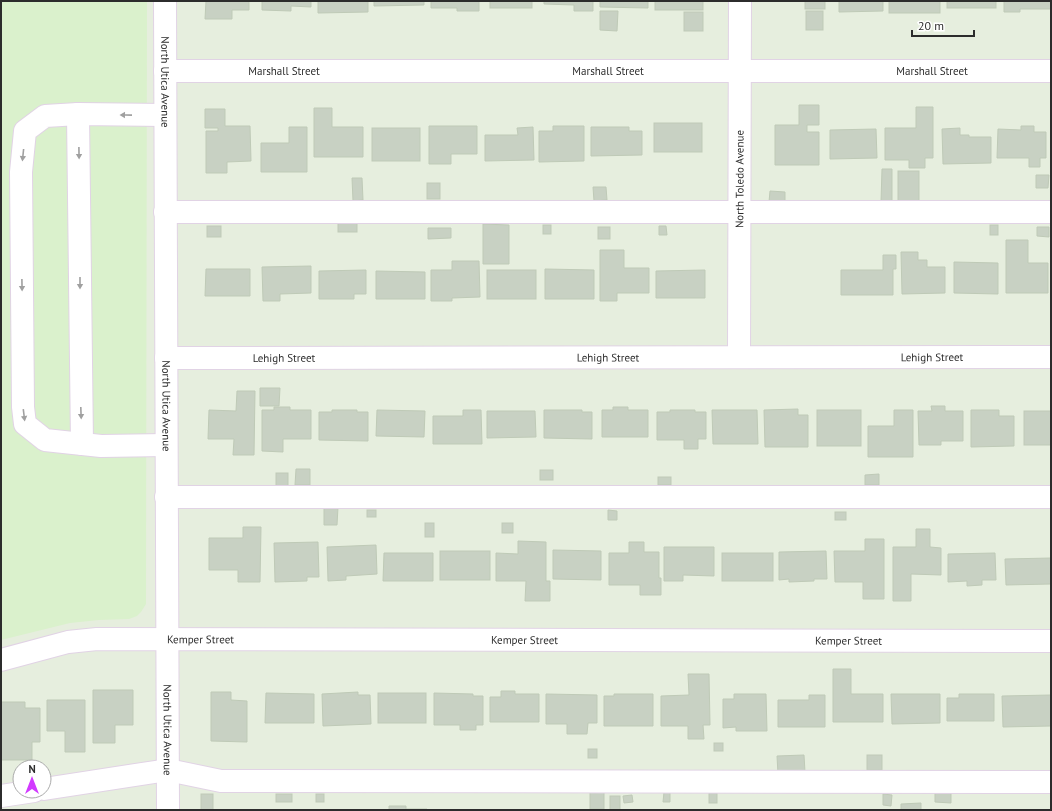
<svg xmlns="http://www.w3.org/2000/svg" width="1052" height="811" font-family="'PT Sans',sans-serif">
<rect width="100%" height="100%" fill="#e6eede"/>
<polygon fill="#daf1cc" points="1,1 147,1 146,604 141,612 137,616 129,619 99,620 70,623 1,640"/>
<g fill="#c8d1c3" stroke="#bfcab7">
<polygon points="206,1 249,1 249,10 232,10 232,19 205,19"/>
<polygon points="262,1 311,1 311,7 291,6 291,11 262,10"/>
<polygon points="318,1 368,1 368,12 318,13"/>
<polygon points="374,1 424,1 424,5 374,6"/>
<polygon points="431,1 479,1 479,11 457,11 457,8 431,8"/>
<rect x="490" y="1" width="42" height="7"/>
<polygon points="544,1 593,1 593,11 574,11 574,5 544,4"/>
<polygon points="600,1 648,1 648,8 600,7"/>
<rect x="655" y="1" width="48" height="9"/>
<rect x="805" y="1" width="20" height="8"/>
<polygon points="839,1 883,1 883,11 839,12"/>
<rect x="889" y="1" width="51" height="12"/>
<rect x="947" y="1" width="49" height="7"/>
<polygon points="1004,1 1051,1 1051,9 1020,9 1020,12 1004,12"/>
<polygon points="600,11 618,11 617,31 600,30"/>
<rect x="806" y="11" width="17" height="19"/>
<rect x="684" y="12" width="19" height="19"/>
<polygon points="799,105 819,105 819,125 807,125 807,132 819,132 819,165 775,165 775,125 799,125"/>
<polygon points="916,107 933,107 933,158 925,158 925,168 909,168 909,160 885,160 885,128 916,128"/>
<polygon points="314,108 332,108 332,127 363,127 363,157 314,157"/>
<polygon points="205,109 225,109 225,126 250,126 251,161 227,162 227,173 206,173 206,131 218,131 218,128 205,128"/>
<rect x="654" y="123" width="48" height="29"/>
<polygon points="429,126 477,126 477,154 451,154 451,164 429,164"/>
<polygon points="553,126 584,126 584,161 539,162 539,131 553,131"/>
<polygon points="1021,126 1034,126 1034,132 1046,132 1046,158 1040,158 1040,167 1029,167 1029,158 997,158 998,129 1021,130"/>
<polygon points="289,127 307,127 307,172 261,172 261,143 289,143"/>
<polygon points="533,127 534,160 485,161 485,135 518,135 517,128"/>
<polygon points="591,127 629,127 629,131 642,131 642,155 591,156"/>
<rect x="372" y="128" width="48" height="33"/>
<polygon points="960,128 960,135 969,135 969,137 991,137 991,163 943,164 942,129"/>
<polygon points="876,129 877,158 830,159 830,130"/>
<polygon points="882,169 892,169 892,202 881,202"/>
<rect x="898" y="171" width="21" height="31"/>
<polygon points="1036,175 1049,175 1048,188 1036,188"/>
<polygon points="352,178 362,178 363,200 353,201"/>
<rect x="427" y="183" width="13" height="16"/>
<polygon points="593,187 606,187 607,200 594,201"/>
<polygon points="770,191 785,192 785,203 769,202"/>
<rect x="338" y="223" width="19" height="9"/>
<polygon points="483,224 509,225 509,264 483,264"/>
<rect x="543" y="225" width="8" height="9"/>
<rect x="990" y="225" width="8" height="10"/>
<rect x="207" y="226" width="14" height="11"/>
<polygon points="659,226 666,226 667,235 659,235"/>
<rect x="598" y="227" width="12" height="12"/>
<polygon points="1037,227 1049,227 1049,237 1037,236"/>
<polygon points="428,228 451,228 451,238 428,239"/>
<polygon points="1006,240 1028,240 1028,263 1048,263 1048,293 1006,293"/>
<polygon points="600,250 624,250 624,268 649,268 649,293 617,293 617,301 600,301"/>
<polygon points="901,252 918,252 918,260 927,260 927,267 945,267 945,293 902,294"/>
<polygon points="883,255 896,255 896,269 893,269 893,295 841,295 841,270 883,270"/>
<polygon points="452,261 479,261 480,297 452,298 452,301 431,301 431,270 452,270"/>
<polygon points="954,262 998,263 998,294 954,293"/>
<polygon points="311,266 311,293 280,294 280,301 263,301 262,267"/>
<polygon points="206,269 250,269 250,296 205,296"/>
<polygon points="545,269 594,270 594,299 545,299"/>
<polygon points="366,270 366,294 354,294 354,299 319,299 319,271"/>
<rect x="487" y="270" width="49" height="29"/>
<polygon points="705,270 705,298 656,298 656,271"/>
<polygon points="376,271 425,272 425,299 376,299"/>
<polygon points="260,388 280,388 279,406 260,406"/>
<polygon points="237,391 255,391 254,455 233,455 234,439 208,439 209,410 236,411"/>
<polygon points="931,406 945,406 945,411 963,411 963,441 941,441 941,445 919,445 918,411 932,411"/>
<polygon points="274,407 290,407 290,410 311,410 311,439 283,439 283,452 262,451 262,410 274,410"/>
<polygon points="613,407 628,407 628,410 648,410 648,437 602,437 602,410 613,410"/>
<polygon points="798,409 798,415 808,415 808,447 765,447 764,410"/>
<polygon points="332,410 357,410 357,412 368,412 368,441 319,440 319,412 332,412"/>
<polygon points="377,410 425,411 424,437 376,436"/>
<polygon points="463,410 481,410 482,444 433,444 433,416 463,416"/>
<polygon points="544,410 582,410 582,412 592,412 592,439 544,438"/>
<polygon points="670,410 695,410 695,412 706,412 706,439 698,439 698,449 684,449 684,440 657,440 657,412 670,412"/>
<polygon points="712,410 757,410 758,444 713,444"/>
<rect x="817" y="410" width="44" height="36"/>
<polygon points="894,410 913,410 913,457 868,457 868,426 894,426"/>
<polygon points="971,410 999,410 999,416 1014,416 1014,446 971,447"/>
<polygon points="487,411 535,411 536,437 487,438"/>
<rect x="1024" y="411" width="27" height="34"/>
<polygon points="296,469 310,469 310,485 295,485"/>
<rect x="540" y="470" width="13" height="10"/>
<rect x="276" y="473" width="12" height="13"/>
<polygon points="879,474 879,485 865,485 865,475"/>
<rect x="658" y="477" width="13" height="8"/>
<polygon points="324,507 338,507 337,525 324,525"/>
<rect x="367" y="510" width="9" height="7"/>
<polygon points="608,510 617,511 617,520 608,520"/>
<rect x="835" y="512" width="11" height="8"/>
<rect x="425" y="523" width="9" height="14"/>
<rect x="502" y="523" width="11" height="10"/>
<polygon points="243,527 261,527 260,582 238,582 238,570 209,570 209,538 243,538"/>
<polygon points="916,529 930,529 930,547 941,548 941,575 911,574 911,601 893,601 893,547 916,547"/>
<polygon points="865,539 884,539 884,599 863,599 863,582 835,582 834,551 865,551"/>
<polygon points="518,541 546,542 546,581 550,581 550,601 525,601 526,581 496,581 496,553 518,554"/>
<polygon points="318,542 319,577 307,577 307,581 275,582 274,543"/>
<polygon points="629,542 644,542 644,552 659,552 659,578 661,578 661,595 640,595 640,585 609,585 609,553 629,553"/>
<polygon points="376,545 377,574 346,576 346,580 328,581 327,547"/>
<polygon points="664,547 714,547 714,576 683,575 683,581 664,581"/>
<polygon points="553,550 601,551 601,580 553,579"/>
<rect x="440" y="551" width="50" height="29"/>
<polygon points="826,551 827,579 814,579 814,581 789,582 789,579 779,580 779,552"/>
<polygon points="384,553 433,553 433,581 383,581"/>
<rect x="722" y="553" width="51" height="28"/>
<polygon points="995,553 996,580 982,580 982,585 967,586 967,581 948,582 948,554"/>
<polygon points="1051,558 1051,584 1006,585 1005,559"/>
<polygon points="833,669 851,669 851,694 883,694 883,722 833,722"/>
<polygon points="688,674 709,674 710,725 703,725 704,739 688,739 688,726 661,726 661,696 689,695"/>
<polygon points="93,690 133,690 133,725 115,725 115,743 93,743"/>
<polygon points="501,691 515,691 515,694 539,694 539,722 490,722 490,697 501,697"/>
<polygon points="211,692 231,692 231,700 247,701 247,742 211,741"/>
<polygon points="358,692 358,695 370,695 371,724 323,726 322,694"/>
<polygon points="266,693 314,694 314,723 265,723"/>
<rect x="378" y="693" width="48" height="30"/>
<polygon points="434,693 473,694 473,696 483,696 483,725 476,725 476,730 460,730 460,725 434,725"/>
<polygon points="546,694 597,695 597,723 588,723 587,734 567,734 567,724 546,724"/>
<polygon points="614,694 653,694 653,726 604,726 604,696 614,696"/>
<polygon points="734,694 766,694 767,731 736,731 736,727 723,728 723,699 734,699"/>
<polygon points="891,694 940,694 940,723 892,724"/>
<polygon points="959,694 994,694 994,721 947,721 947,698 959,698"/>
<polygon points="809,695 825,695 825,727 778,727 778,700 809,700"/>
<polygon points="1051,695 1051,726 1003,727 1002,696"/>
<polygon points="47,700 85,700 85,752 65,752 65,731 47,731"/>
<polygon points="1,702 25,702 25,708 40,708 40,742 32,742 32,760 1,760"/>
<rect x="714" y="743" width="9" height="8"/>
<rect x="588" y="749" width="9" height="9"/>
<polygon points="804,755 805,772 778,774 777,756"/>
<rect x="867" y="755" width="15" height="15"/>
<rect x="590" y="792" width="14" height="17"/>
<polygon points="664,792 670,792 670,802 663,802"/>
<polygon points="935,792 951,792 951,803 935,802"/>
<rect x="709" y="793" width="8" height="10"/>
<rect x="201" y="794" width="12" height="16"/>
<rect x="276" y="794" width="16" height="8"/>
<rect x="316" y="794" width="8" height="8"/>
<polygon points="883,794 892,795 891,806 883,805"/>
<polygon points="632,795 633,802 624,803 623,796"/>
<rect x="610" y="796" width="10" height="14"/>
<polygon points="921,803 921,810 901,810 901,804"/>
<polygon points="389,806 406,806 406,809 427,809 427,810 389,810"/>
</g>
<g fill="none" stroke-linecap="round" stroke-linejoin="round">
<g stroke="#e1d3e5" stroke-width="24">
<g id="minor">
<path id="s1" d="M165,1L168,810"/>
<path id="s2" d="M165,71H1051"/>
<polyline points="78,114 82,444"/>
<polyline points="165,115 78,114 45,116 25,131 21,172 23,407 25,424 45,440 101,446 166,445"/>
<polyline points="165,212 1051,212"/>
<path id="s3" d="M739,356L740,1"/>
<path id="s4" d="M166,358L1051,357"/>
<polyline points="166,497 1051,497"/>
<path id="s5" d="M1,660L68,642L97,639L1051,641"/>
<polyline points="44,789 168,770 221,781 1051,782"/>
<polyline points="1,796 34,791"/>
</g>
</g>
<use href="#minor" stroke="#fff" stroke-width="22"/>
</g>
<defs><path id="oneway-solid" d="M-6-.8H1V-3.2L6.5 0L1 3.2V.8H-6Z"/></defs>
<g fill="#a0a0a0">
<use href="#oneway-solid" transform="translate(126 115) rotate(-179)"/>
<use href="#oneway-solid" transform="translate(79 153) rotate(89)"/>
<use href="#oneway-solid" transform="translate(23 155) rotate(96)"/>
<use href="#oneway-solid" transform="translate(80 283) rotate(90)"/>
<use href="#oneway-solid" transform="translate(22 285) rotate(89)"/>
<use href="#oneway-solid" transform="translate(81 413) rotate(88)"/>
<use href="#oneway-solid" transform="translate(24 415) rotate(83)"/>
</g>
<g text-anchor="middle" stroke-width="3.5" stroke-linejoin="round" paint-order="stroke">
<g font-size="11" fill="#2c2c2c" stroke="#fff">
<text dy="4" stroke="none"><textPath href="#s2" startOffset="119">Marshall Street</textPath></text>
<text dy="4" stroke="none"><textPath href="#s2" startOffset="443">Marshall Street</textPath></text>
<text dy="4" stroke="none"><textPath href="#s2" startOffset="767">Marshall Street</textPath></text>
<text dy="4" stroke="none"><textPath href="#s1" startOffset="81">North Utica Avenue</textPath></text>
<text dy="4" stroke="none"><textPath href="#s3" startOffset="177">North Toledo Avenue</textPath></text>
<text dy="4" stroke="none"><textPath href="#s4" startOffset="442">Lehigh Street</textPath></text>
<text dy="4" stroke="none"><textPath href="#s4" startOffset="766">Lehigh Street</textPath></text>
<text dy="4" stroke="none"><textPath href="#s4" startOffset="118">Lehigh Street</textPath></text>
<text dy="4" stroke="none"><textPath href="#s1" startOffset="405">North Utica Avenue</textPath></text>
<text dy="4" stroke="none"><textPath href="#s5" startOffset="202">Kemper Street</textPath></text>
<text dy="4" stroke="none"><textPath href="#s5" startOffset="526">Kemper Street</textPath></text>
<text dy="4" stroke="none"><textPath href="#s5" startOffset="850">Kemper Street</textPath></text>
<text dy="4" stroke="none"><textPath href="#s1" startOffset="729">North Utica Avenue</textPath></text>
</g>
</g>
<rect width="1052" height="811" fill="none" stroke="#2c2c2c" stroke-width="4"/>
<g transform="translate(32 779)"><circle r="19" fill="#ffffff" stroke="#ababab"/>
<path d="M0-3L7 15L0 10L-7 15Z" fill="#d23aff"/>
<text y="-6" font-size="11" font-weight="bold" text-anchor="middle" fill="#2c2c2c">N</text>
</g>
<path d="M912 30v6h62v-6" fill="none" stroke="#2c2c2c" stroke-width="2"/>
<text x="918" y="30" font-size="12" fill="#2c2c2c" stroke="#ffffff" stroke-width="3" paint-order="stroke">20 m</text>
</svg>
